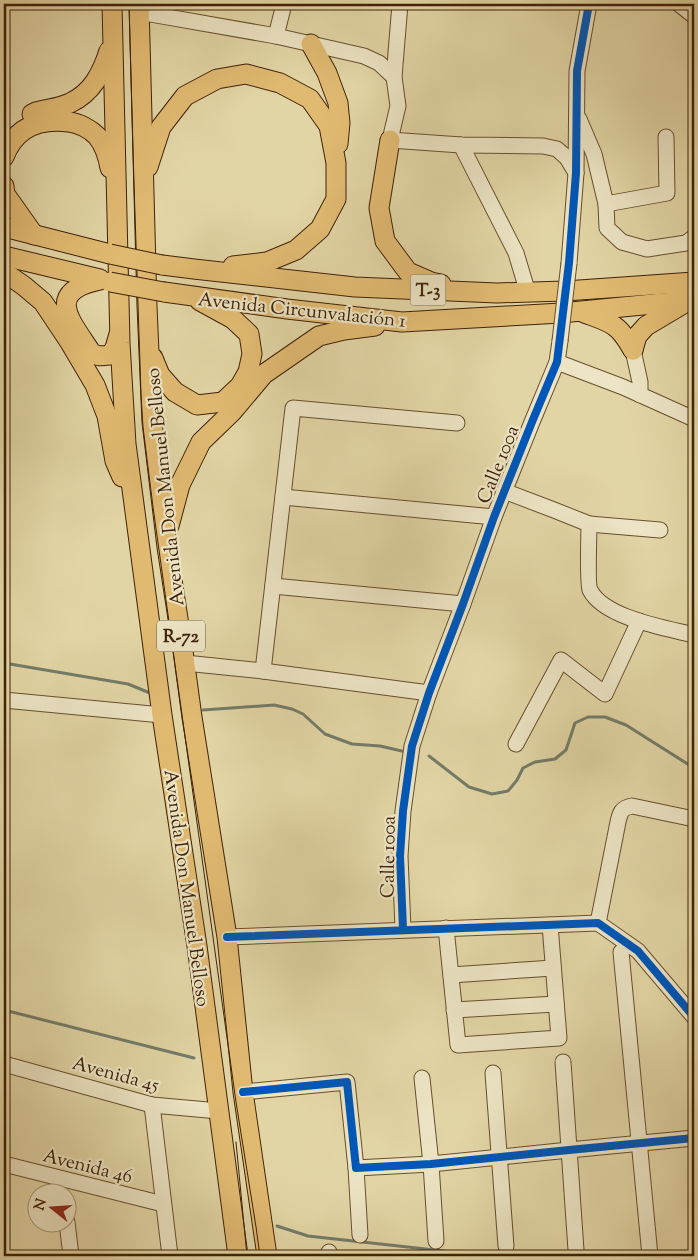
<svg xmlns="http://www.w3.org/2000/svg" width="698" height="1260" font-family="'Sorts Mill Goudy',serif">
<rect width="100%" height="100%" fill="#e2d5a5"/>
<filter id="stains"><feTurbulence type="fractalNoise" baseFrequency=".004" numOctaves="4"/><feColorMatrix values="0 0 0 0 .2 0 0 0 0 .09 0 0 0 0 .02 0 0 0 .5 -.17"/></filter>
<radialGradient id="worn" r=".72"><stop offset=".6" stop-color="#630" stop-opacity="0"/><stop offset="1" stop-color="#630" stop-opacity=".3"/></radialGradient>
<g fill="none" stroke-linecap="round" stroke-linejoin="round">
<g stroke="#737c69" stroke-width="3">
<polyline points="4,663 128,684 150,693"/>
<polyline points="203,710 274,705 292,709 303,714 325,734 352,744 380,746 406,752"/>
<polyline points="429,756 469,787 492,794 508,791 517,780 523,768 535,762 555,759 566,750 575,723 588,717 605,717 626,725 694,768"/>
<polyline points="4,1010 194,1058"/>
<polyline points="277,1226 308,1236 489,1256"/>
</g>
<g stroke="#684f2e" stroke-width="17">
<g id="minor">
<polyline points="400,4 394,77 398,106 390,140 461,145 543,146 557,149 567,158 576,173"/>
<polyline points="679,4 694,16"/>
<polyline points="139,12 276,36 364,56 379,63 394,77"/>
<polyline points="276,36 284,4"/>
<polyline points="579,119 594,154 606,204 667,193 666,137"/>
<polyline points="461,145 516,253 528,293"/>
<polyline points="606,204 607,228 622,242 647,249 686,243 694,237"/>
<polyline points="569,263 576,173 577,71 589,4"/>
<polyline points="633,350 640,382 640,395"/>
<polyline points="557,362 623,387 694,419"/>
<path d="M504,491L554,510L589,524C589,535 587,584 590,590C604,618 666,628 694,635"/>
<polyline points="283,497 494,517"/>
<polyline points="589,524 660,530"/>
<polyline points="273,586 463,604"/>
<polyline points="185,663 263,671 429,693"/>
<polyline points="263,671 293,408 457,423"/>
<polyline points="4,700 162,715"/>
<polyline points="516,744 561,660 605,694 639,621"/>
<path d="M598,923L618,822C620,813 621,808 632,806L694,819"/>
<polyline points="446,928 458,1045 559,1038 550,925"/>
<polyline points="403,929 400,856 403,811 412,746 429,693 463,604 494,517 532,422 557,362 560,341"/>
<polyline points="227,937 598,923 638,951 694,1017"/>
<polyline points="621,952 650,1256"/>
<polyline points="451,975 553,968"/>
<polyline points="454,1010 556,1004"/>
<polyline points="563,1062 576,1250"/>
<polyline points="4,1064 152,1105 219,1111"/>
<polyline points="493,1073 506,1246"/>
<polyline points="422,1078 431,1164 436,1241"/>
<polyline points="243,1092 347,1082 356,1168 431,1164 569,1150 694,1138"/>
<polyline points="152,1105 170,1256"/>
<polyline points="4,1164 163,1204"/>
<polyline points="356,1168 360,1235"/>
<polyline points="67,1222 71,1256"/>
<polyline points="329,1256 329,1252"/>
</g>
</g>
<g stroke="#3f2207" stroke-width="21">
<g id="major">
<polyline points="112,4 120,343 126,444 162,715 197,946 238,1256"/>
<polyline points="139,4 147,306 152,422 167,547 183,651 192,717 227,937 243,1092 267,1256"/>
<polyline points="311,44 327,73 338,103 340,123 338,144"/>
<path d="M32,114L36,112C47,109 60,108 70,103C92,93 102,73 109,51"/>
<polyline points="390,140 379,208 385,241 408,272 431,282 441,284"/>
<path d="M4,157C15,127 39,118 69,122C79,123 90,129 97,136C105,146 108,156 110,168"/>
<polyline points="148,167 161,127 185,96 217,79 246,74 280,83 310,99 329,126 336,163 336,199 320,229 296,250 267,262 233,266"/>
<polyline points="4,186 5,194 34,235"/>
<polyline points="4,227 110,254"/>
<polyline points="4,256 100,279"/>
<polyline points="162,265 194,269 355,287 497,293 565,291 694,282"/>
<polyline points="4,272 24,286 43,302 69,341 95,385 107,416 115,461 122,477"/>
<path d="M100,280C44,292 70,320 91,352C97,357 102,356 110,355L115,348L119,334"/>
<polyline points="164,292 287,309 402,322 561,313 694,300"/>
<path d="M582,312C594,317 611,321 619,330C625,336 629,343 633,350"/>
<polyline points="633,350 637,336 646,326 683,304"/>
<polyline points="153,358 160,375 175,392 197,405 223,402 240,386 248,372 252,354 249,334 233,319 200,301"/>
<polyline points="169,526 180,485 201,442 232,412 264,374 319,336 344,330 375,326"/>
</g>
</g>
<use href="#minor" stroke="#ece4c4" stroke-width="15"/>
<use href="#major" stroke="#e1ba72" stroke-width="19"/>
<g stroke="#3f2207" stroke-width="1">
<polyline points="129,4 134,184 141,394 143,427 153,507 236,1102 256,1227 260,1256"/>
<polyline points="236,1142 247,1256"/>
</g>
<g stroke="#684f2e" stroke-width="17" stroke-linecap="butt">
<polyline id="minor-bridge" points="560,341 569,263"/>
</g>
<g stroke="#3f2207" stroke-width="21" stroke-linecap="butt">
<g id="major-bridge">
<polyline points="110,254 162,265"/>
<polyline points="110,282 164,292"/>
</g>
</g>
<use href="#minor-bridge" stroke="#ece4c4" stroke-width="15"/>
<use href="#major-bridge" stroke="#e1ba72" stroke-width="19"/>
<g stroke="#ece4c4" stroke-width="11">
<g id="cycleway">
<polyline points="403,929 400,856 403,811 412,746 429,693 463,604 494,517 532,422 557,362 569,263 576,173 577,71 589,4"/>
<polyline points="227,937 598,923 638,951 694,1017"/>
<polyline points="243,1092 347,1082 356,1168 431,1164 569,1150 694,1138"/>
</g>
</g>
<use href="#cycleway" stroke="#0057b8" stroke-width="8"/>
</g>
<g text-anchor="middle" stroke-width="4.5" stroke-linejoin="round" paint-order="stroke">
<g fill="#ece4c4" stroke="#735c40" stroke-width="1">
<rect x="410.5" y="274.5" width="35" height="31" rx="4"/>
<rect x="157" y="620.5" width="48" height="31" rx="4"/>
</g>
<g font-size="18" font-weight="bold" fill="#3f2207">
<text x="428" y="296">T-3</text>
<text x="181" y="642">R-72</text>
</g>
<g font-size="19" fill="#3f2207" stroke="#ece4c4">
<text transform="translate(302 309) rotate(6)" y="7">Avenida Circunvalación 1</text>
<text transform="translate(497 464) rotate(-68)" y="7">Calle 100a</text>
<text transform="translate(164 487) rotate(-96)" y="7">Avenida Don Manuel Belloso</text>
<text transform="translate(387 857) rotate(-89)" y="7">Calle 100a</text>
<text transform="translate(188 888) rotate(82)" y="7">Avenida Don Manuel Belloso</text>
<text transform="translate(116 1073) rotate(15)" y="7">Avenida 45</text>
<text transform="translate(88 1165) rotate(14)" y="7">Avenida 46</text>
</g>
</g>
<rect width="698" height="1260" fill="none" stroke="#e2d5a5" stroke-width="20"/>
<rect x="5" y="5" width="688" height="1250" fill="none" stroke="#3f2207" stroke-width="2.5"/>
<rect x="10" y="10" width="678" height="1240" fill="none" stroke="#3f2207"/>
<g transform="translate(52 1208) rotate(287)"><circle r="24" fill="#ece4c4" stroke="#a79678"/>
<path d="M0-4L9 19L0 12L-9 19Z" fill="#8f2418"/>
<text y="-8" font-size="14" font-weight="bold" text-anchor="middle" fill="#3f2207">N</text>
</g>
<rect width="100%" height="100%" filter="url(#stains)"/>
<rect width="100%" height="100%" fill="url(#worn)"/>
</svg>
